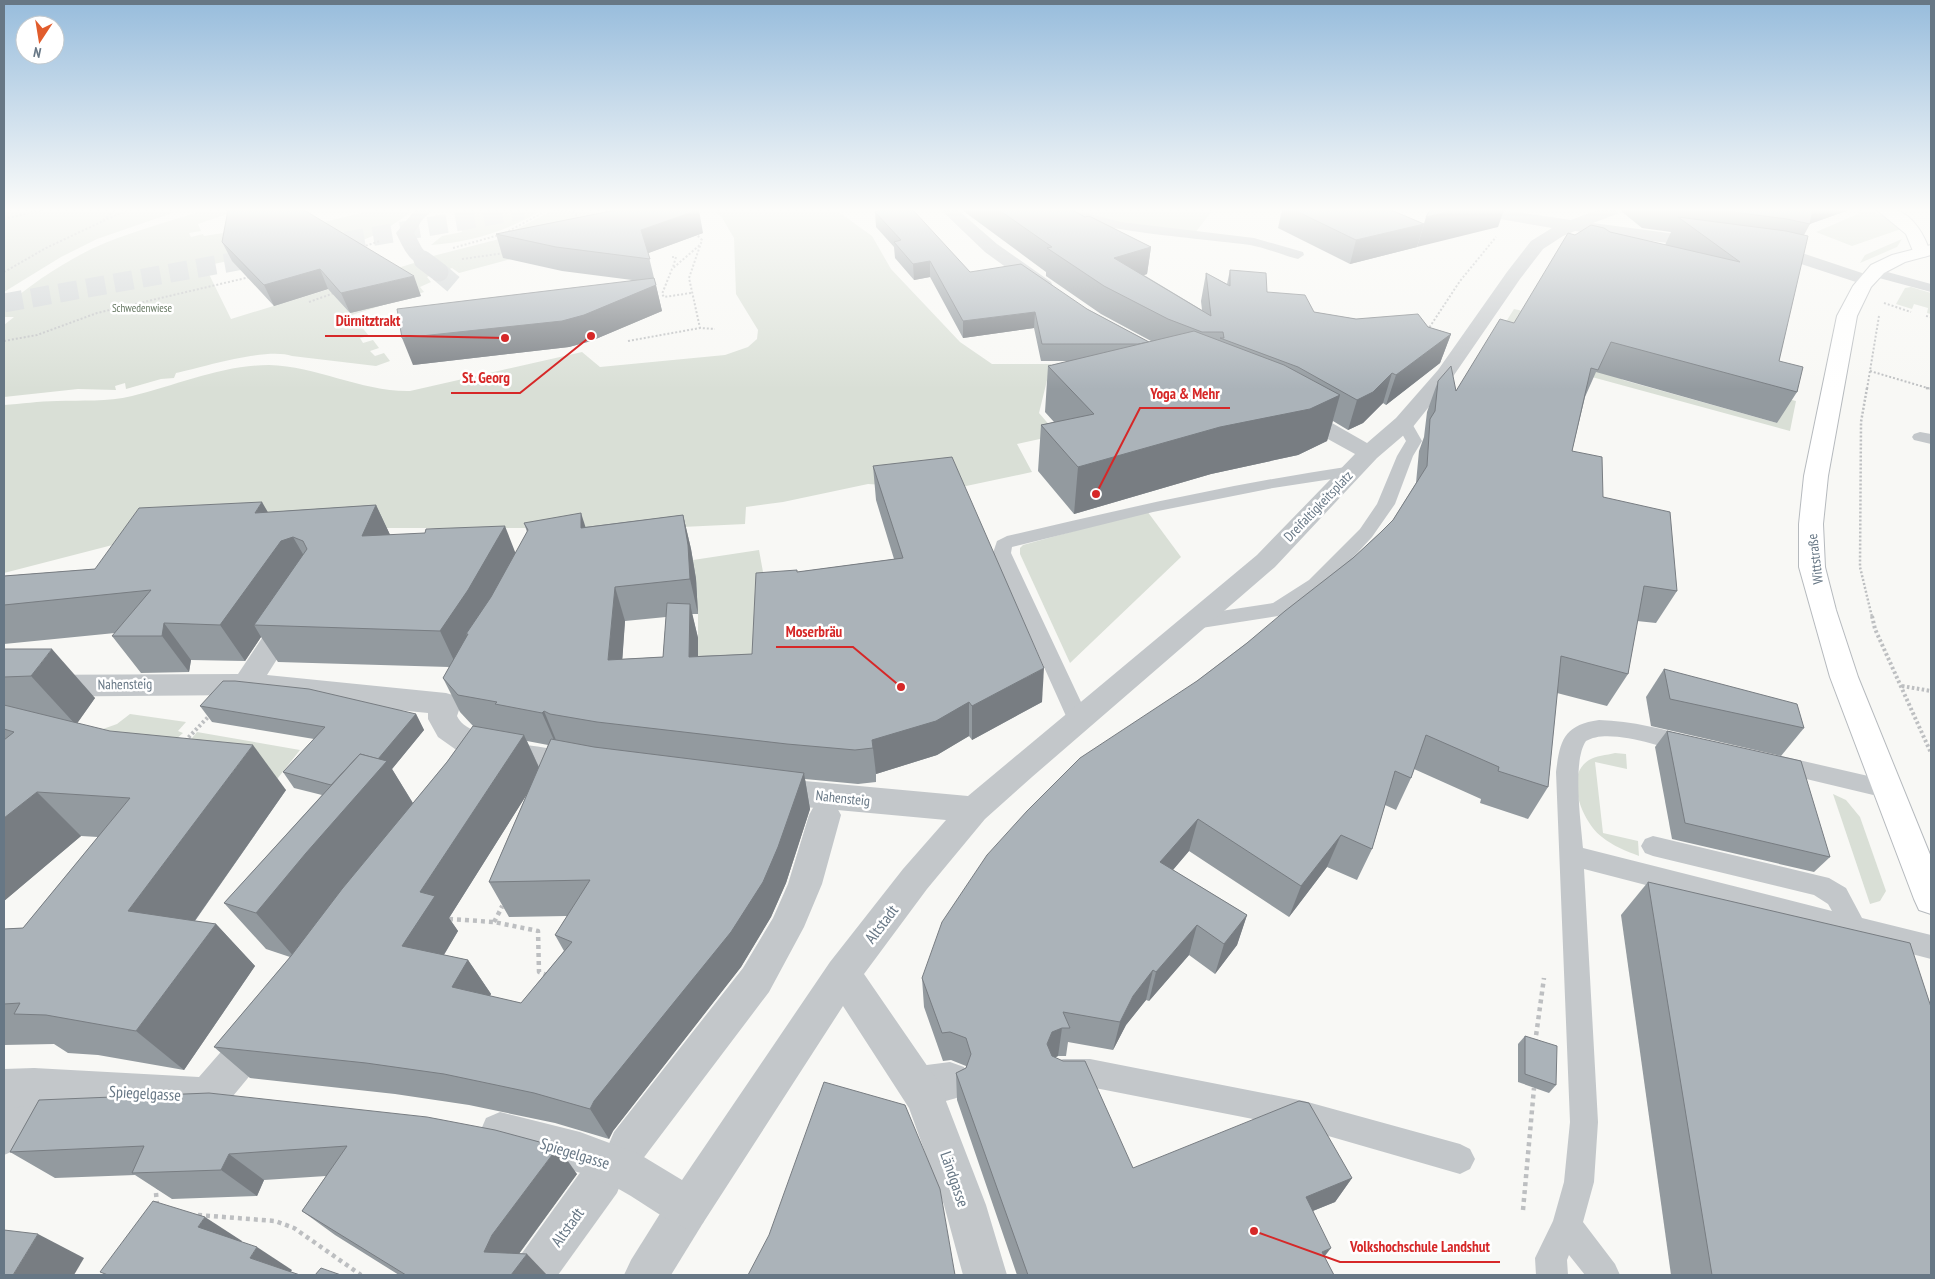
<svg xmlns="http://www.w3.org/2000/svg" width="1935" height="1279" font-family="'PT Sans Narrow',sans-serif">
<rect width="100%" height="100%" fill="#f8f8f5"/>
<g fill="#d9dfd6">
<polygon points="4,210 181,210 97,239 61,257 4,292"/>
<path d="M204,210H239L198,224L201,231L189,233L191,237L203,234L204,236L236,231L232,260L205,266L231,319L414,263L431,275L427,277L431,282L420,287L424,292L352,315L369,336L360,338L363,343L373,340L379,348L370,351L375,356L384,353L390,361L376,366L292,356C267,347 203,367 176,373L174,378L161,379L126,389L125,383L115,386L116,390L78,389L4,397V325L14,317H4V307C34,282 69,258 105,243C137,230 171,221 204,210Z"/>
<polygon points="373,210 415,210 380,233 348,246 324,222"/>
<path d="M456,210H542C508,231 471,242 431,245L442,236L462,232Z"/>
<polygon points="553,210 613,210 616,215 509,233"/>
<path d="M711,210H836L872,236L891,269L960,342L992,364H1051L1039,413L1058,435L1017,444L1032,472L952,489L868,484L783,502L746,507L745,524L598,531L528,528H359L128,541L4,573V405C21,404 39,401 57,401C82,400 107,402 132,396C177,385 222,365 269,365C317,366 362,392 410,391L582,352L600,367L725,355L748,347L757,339L758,330L736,294L734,238L721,216Z"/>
<polygon points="1073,210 1213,210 1194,234 1117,223"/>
<path d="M1853,210C1872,207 1887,217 1901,229L1852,246L1816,232L1860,213Z"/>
<polygon points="550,226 552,248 459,273 452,268 447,270 433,256"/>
<polygon points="1902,239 1897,247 1860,263 1865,255"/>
<polygon points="1911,287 1931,293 1931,314 1927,313 1928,308 1914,304 1912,309 1896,304 1905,288"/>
<polygon points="1514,309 1523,311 1623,380 1777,423 1784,398 1796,401 1790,431 1489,349"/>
<polygon points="1147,511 1181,557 1070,663 1020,554 1020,548 1023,545"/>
<polygon points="759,550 765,583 758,711 698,691 698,614 693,560"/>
<polygon points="130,714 186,722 178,731 183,733 168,746 103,729 117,724"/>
<polygon points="197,732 300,750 270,788 160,777"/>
<path d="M1615,753L1626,754L1627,769L1595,762L1603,833L1638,841L1639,856C1626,851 1613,846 1602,837C1583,823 1563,776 1589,760C1595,756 1607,755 1615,753Z"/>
<polygon points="1833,794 1846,800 1860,817 1886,891 1880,901 1870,904"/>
</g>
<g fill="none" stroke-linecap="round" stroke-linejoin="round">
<polyline stroke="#ccd1d3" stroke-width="19" stroke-dasharray="19 9" stroke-linecap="butt" points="439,272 459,289"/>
<g stroke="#ccd1d3" stroke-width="19" stroke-dasharray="19 9" stroke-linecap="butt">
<polyline points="318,246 523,210"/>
<polyline points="4,303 271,255"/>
</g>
<g stroke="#b5babf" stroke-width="2">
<path id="secondary" d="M1877,210C1882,210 1891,208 1896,210C1914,216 1925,236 1930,252L1927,256L1921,257L1915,256L1906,234Z"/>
</g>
<g stroke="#b6babe" stroke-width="2">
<polygon id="primary" points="1931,245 1931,255 1905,262 1884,273 1871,287 1857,316 1828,476 1823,524 1825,567 1836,610 1858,677 1931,857 1931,914 1919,910 1914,899 1830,677 1799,567 1799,524 1804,476 1837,316 1853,286 1871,265 1892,255"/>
</g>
<g stroke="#bdbfc1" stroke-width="2" stroke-dasharray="2 2" stroke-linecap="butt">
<polyline points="553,210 574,212 578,218"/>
<polyline points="4,219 42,210"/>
<polyline points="103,221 128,210"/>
<polyline points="505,233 548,210"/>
<polyline points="695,233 702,240 689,278 700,328"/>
<polyline points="362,247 380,241"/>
<polyline points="453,248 499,235"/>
<polyline points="672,257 676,257 673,267"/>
<polyline points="462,259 505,253"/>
<polyline points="4,272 46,248 101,222 115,210"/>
<polyline points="691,293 664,297 662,294 672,269 701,244"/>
<polyline points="309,302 337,292"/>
<polyline points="1884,303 1911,312"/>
<polyline points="1926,316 1931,317"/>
<polyline points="1430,331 1429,328 1460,281 1496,237"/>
<polyline points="4,341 37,335 97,313 250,277"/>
<polyline points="628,341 700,328 715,329"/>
<polyline points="1870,371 1931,389"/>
<polyline points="1867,389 1879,316"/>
</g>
<g stroke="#bdbfc1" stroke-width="2.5" stroke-dasharray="2 2" stroke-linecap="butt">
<polyline points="1867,388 1861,422 1860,567 1872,617"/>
<polyline points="1926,388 1931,389"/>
</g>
<g stroke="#bdbfc1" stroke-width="4" stroke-dasharray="2.5 2.5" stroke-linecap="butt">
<polyline points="1872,616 1875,629 1931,753"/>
<polyline points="1902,686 1931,691"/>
<polyline points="185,741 210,715"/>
<polyline points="501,908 504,902"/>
</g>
<g stroke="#bdbfc1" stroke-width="4.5" stroke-dasharray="4 4" stroke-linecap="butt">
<polyline points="449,919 494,922 538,931 539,972 547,975"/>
<polyline points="494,922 502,907"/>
<polyline points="1535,1043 1544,978"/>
<polyline points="157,1205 156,1193 159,1187"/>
<polyline points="1523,1210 1534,1088"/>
<polyline points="198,1215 275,1221 294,1228 361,1275"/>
</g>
<g fill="#c3c7ca" fill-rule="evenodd">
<path d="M1057,210H1073L1121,222L1254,238L1303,252L1304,255L1298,259C1282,255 1266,248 1250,245C1218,240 1074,230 1057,210Z"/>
<polygon points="1873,268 1931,284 1931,292 1868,275 1866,272 1868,269"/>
<polygon points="1404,418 1410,420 1422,441 1413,456 1395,504 1372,537 1323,590 1285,614 1278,616 1195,629 1188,627 1185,622 1188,617 1195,615 1273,603 1309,580 1360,529 1377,504 1397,456 1406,441 1396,423 1398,420"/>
<polygon points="1920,432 1931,434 1931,444 1914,440 1912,437 1914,434"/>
<path d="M1352,466L1358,467L1360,471L1358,475L1273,488L1153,512L1012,547L1011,553L1089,719L1086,725L1078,727L1070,725L993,553L997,541L1007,536C1122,509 1236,483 1352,466Z"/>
<path d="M1599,720C1632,721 1665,729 1696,739L1699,745L1696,751L1688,754C1663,747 1608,727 1586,741C1572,761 1581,823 1583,848L1832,911L1828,904L1814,895L1653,856L1645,853L1641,846L1645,839L1653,836L1829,878L1846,888L1862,918L1931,935V959L1584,869L1598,1122L1594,1182L1583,1222L1615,1264L1620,1275H1585L1569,1255L1567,1260L1568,1275H1536L1535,1258L1553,1221L1564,1182L1570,1122L1556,772C1560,740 1564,725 1599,720Z"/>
<polygon points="1777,755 1890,781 1898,784 1901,790 1898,796 1890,799 1769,770 1766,764 1769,758"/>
<polygon points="1063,1059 1090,1059 1304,1101 1460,1144 1470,1149 1475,1159 1470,1169 1460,1174 1304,1129 1090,1087 1063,1087 1053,1083 1049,1073 1053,1063"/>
</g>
<g fill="#c3c7ca" fill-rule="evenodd">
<path d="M415,210H433L422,220L414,233L422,248L432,260L429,264C411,268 403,247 396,233Z"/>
<polygon points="825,802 836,806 841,815 822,884 804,927 769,992 642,1160 628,1166 614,1160 608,1146 614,1132 743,968 773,918 788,884 809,815 814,806"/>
<path d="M950,1062L964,1067L969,1081L964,1095C944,1103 925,1107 905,1099L900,1085L905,1071L919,1066Z"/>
<polygon points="34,1068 48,1073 53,1087 48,1101 18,1149 4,1155 4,1099 20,1073"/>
<polygon points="602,1157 617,1163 623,1178 617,1193 558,1275 510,1275 517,1260 587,1163"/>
<polygon points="688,1187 703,1193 709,1208 703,1223 671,1275 624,1275 631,1260 673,1193"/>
</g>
<g fill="#c3c7ca" fill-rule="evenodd">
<polygon points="941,210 958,210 997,244 1051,282 1053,286 1051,290 1044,292 1037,290 985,252"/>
<path d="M1469,210H1503L1571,220L1597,210H1619L1617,214L1593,223L1706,238L1712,239L1715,243L1712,247L1706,248L1575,231L1563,236L1543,249L1520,279L1452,378L1412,428L1377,458L1275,567L1032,777L985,819L927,889L864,974L939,1083L986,1205L1007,1275H963L944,1205L909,1108L843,1006L703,1223L688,1229C660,1218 638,1198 611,1185C572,1165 526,1163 486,1146L480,1132L486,1118L500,1112L580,1132L639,1154L682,1180L830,962L903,869L946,820L772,804L761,800L756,791L761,782L772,778L968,796L1257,555L1355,454L1288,417L1285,412L1288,407L1296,405L1304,407L1367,443L1396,418L1438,370L1507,272L1531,241L1552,228L1477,215L1471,214Z"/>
<polygon points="1766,246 1805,254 1871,276 1874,280 1871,284 1865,285 1795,262 1760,255 1757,251 1760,247"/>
<path d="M290,609L300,611L303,618L267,675L446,693L456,696L461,704L457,716C469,744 562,747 591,756L595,765L591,774L580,777L514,766L455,749L438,737L428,719V713L246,695L4,697V675L238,674L280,611Z"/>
<polygon points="259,1018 272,1023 278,1036 272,1049 233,1096 228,1111 214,1117 34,1106 4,1108 4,1069 34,1068 199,1077 246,1023"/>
</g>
<use href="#secondary" fill="#fff" fill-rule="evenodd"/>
<use href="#primary" fill="#fff" fill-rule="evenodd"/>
<polyline stroke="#c3c7ca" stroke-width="19" points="423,260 439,272"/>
</g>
<g fill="#939a9f" fill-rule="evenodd">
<polygon points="962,210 1072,210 1085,217 1151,247 1147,274 1144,275 1202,310 1201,301 1206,273 1227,284 1230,270 1267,292 1314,312 1356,319 1428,327 1451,334 1440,363 1386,405 1383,403 1363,423 1348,430 1333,421 1327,441 1298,455 1211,474 1074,514 1038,471 1041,425 1054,422 1045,412 1048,366 1069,361 1041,361 1034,328 963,338 930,277 914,280 895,258 894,247 876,227 875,212 970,272 1087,309 1149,342 1151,341 1101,314 1046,276 1046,272"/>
<polygon points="1282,210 1391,210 1424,224 1417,247 1350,264 1278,228"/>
<polygon points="1620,210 1849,210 1810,224 1804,235 1779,361 1797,392 1777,423 1596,372 1585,397 1572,451 1603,497 1677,591 1656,623 1637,621 1628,674 1607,706 1557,693 1548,787 1528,819 1480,803 1481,799 1414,769 1411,778 1396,810 1385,805 1372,849 1357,880 1327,867 1289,917 1189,851 1173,870 1247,915 1237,945 1215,974 1189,955 1149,1001 1146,1000 1126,1025 1113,1050 1068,1042 1066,1056 1058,1056 1055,1058 1133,1168 1352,1178 1335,1202 1313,1211 1324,1257 1334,1275 1017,1275 957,1100 956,1073 966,1068 966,1066 951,1060 943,1061 924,1007 922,978 1197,681 1247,643 1353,558 1381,532 1393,520 1416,483 1419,451 1424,437 1427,412 1438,381 1456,391 1514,323 1575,235 1610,232 1665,245 1671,232 1642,228 1621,211"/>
<polygon points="703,233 648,253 662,311 591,341 569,347 413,365 632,280 562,271 503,258 496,234"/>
<polygon points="222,242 421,296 350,313 328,289 274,306 232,261"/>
<path d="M873,466L1042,702L972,740L969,736L937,755L876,774V782L858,784L805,779L810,809L786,883L771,917L741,967L613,1131L609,1139L555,1123L469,1105L395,1094L250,1078L214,1047L290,957L266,949L224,903L322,795L294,788L283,772L314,739L212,722L200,706L416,714L424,730L392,769L413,803L447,762L473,726L460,712L443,678L449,667L278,662L261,637L245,661L191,660L189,672L141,673L112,636L115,633L4,644V576L95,569L268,512L376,505L390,535L516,552L527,532L524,523L585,527L683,515L691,549L696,579L698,614H692L698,638V656L752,654L797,572L894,559L876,500ZM666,617L663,657L622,659L625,621ZM527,741L548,745L539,767ZM527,794L489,882L509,917L567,916L555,935L564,951L521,1003L490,996L491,994L468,960L444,955L458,931L449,918Z"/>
<polygon points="4,649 95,698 77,723 286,790 195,921 216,924 255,966 184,1070 98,1055 68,1053 54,1044 4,1045 4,929 23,928 98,837 81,836 4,901"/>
<polygon points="1664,669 1804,728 1781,756 1651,726 1646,697"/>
<polygon points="1667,731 1830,857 1814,872 1672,839 1655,747"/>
<polygon points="1648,882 1931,1275 1671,1275 1621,915"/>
<polygon points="1525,1036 1556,1085 1549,1093 1518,1082 1518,1044"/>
<polygon points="39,1100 577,1174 519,1254 547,1275 399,1275 335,1235 302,1211 326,1176 264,1180 257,1196 172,1199 135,1175 55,1178 10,1152"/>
</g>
<g fill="#787d82">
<polygon points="698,210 699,210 703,233 646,254 641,230"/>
<polygon points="1457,210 1504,210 1498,227 1417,247 1426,217"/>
<polygon points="1810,210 1849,210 1809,224"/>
<polygon points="1424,224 1417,247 1350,264 1356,240"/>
<polygon points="1151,247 1147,274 1111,286 1114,258"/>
<polygon points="930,261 930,277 914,280 913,264"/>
<polygon points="320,269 328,289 274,306 264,285"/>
<polygon points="414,276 421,296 350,313 341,293"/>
<polygon points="656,285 662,311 591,341 569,347 413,365 402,338"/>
<polygon points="1035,312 1034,328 963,338 963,321"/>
<polygon points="1451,334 1440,363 1386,405 1396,375"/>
<polygon points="1392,373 1383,403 1363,423 1348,430 1357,400"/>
<polygon points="1340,395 1327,441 1298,455 1211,474 1074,514 1078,467 1220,427"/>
<polygon points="262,502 283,538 293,537 314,573 254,625 261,637 245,661 220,625 255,513"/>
<polygon points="376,505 393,541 362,536"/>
<polygon points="581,513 592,547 581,528"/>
<polygon points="683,515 691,549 696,579 698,614 690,579"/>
<polygon points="505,526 519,562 468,634 466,634 472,645 457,667 440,631"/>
<polygon points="615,587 625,621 620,694 608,660"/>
<polygon points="690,604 698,638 698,691 689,657"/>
<polygon points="164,623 191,660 189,672 162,636"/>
<polygon points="52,649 95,698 76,725 31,676"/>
<polygon points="1044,668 1042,702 972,740 972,706"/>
<polygon points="969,702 969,736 937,755 876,774 872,740"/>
<polygon points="544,711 558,745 557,747 542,713"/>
<polygon points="416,714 424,730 392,769 417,810 296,959 256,913 351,790"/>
<polygon points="524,735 541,772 449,918 458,931 428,981 402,946 420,892"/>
<polygon points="253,745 286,790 172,953 128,911"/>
<polygon points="804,773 810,809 786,883 771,917 741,967 613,1131 609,1139 590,1109 594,1101"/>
<polygon points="37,792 81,836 4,901 4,818"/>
<polygon points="1198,819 1189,851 1153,893 1160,862"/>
<polygon points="1341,835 1327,867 1289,917 1301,886"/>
<polygon points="1247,915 1237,945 1215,974 1224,944"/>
<polygon points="216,924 255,966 184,1070 136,1031"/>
<polygon points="1197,925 1189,955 1149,1001 1156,972"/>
<polygon points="468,960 491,994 476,1020 452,987"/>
<polygon points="1153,970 1146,1000 1126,1025 1113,1050 1120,1022 1133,996"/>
<polygon points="1062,1028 1058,1056 1048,1060 1047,1044 1052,1032"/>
<polygon points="558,1147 577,1174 515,1259 484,1252 492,1235"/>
<polygon points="229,1154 264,1180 257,1196 221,1170"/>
<polygon points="1352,1178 1335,1202 1290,1220 1306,1197"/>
<polygon points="205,1217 242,1241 236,1251 198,1227"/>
<polygon points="38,1234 84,1258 74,1275 13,1275"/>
<polygon points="257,1247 292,1270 289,1275 250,1258"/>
<polygon points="1331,1248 1314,1270 1322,1252"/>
<polygon points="527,1254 547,1275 511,1275"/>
</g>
<g fill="#abb3b9" stroke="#787d82">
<polygon points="228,210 304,210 414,276 341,293 320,269 264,285 222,242"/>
<polygon points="616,210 698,210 641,230 650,259 556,247 496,234"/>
<polygon points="880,210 913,210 970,272 1021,264 1087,309 1149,342 1138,344 1042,344 1035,312 963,321 930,261 913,264 894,242 901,240 875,212"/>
<polygon points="999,210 1072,210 1085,217 1089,216 1151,247 1114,258 1211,316 1206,273 1230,286 1230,270 1266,273 1267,292 1305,295 1314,312 1356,319 1418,314 1428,327 1451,334 1396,375 1392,373 1373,392 1357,400 1298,367 1220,338 1224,338 1223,332 1202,332 1168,319 1104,286 1047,248 1052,247"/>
<polygon points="1294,210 1391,210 1424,224 1356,240"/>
<polygon points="1430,210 1457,210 1426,217"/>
<polygon points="1717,210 1813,210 1810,224 1787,219"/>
<polygon points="1678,217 1786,231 1808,236 1779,361 1803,367 1797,392 1611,342 1598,370 1591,368 1572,451 1602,457 1603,497 1670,512 1677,591 1644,586 1628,674 1561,656 1548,787 1498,771 1499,767 1426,735 1411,778 1395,771 1372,849 1341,835 1301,886 1198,819 1160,862 1247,915 1224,944 1197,925 1156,972 1153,970 1133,996 1120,1022 1063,1012 1070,1028 1062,1028 1052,1032 1047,1044 1052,1056 1063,1061 1085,1061 1133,1168 1299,1101 1309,1103 1352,1178 1306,1197 1331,1248 1322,1252 1334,1275 1028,1275 956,1073 966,1068 971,1054 966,1038 950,1032 942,1033 922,978 942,922 987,855 1027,811 1080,758 1197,681 1247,643 1285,611 1353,558 1381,532 1393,520 1427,466 1430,419 1435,411 1438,381 1451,366 1456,391 1500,319 1514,323 1568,233 1575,235 1591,225 1604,228 1610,232 1740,262"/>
<polygon points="654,278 656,285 584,315 562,321 402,338 397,309"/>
<polygon points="1194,331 1284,365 1340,395 1310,409 1220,427 1078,467 1041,425 1094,414 1048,366"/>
<polygon points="952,457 1044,668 972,706 969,702 936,721 872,740 873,748 855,750 787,744 597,722 550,714 544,711 542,713 495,704 497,702 458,695 443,678 468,634 466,634 491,597 528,530 524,523 581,513 581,528 683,515 688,545 690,579 615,587 608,660 663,657 667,603 690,604 689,657 752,654 756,573 797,570 797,572 903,558 873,466"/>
<polygon points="262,502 255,513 376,505 362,536 425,533 426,529 505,526 468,590 440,631 254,625 307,549 303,541 293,537 281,541 220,625 164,623 162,636 112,636 151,590 4,605 4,576 95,569 139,508"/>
<polygon points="4,649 52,649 31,676 4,677"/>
<polygon points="1664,669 1797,704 1804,728 1670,699"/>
<polygon points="223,681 235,681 309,689 416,714 378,759 360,754 331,785 283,772 325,727 200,706"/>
<polygon points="4,705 110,731 253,745 128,911 216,924 136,1031 46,1015 14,1014 20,1003 4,1004 4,929 23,928 130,798 37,792 4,818 4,740 14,732 4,729"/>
<polygon points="473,726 524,735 420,892 435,896 402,946 468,960 452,987 521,1003 572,942 555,935 590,880 489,882 551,739 594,747 804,773 778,847 763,882 731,932 594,1101 590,1109 534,1093 444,1074 366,1063 214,1047 291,956 342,889 447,762"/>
<polygon points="1667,731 1801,761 1830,857 1685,823"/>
<polygon points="360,754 387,761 306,853 256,913 224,903"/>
<polygon points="1648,882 1910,943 1931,1007 1931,1275 1712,1275"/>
<polygon points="1525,1036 1557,1046 1556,1085 1525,1074"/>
<polygon points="824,1082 905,1105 940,1189 955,1275 748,1275 769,1235"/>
<polygon points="209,1093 427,1117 495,1130 558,1147 492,1235 484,1252 527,1254 511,1275 406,1275 302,1211 347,1146 229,1154 221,1170 132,1173 144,1146 10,1152 39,1100"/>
<polygon points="153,1201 205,1217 198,1227 257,1247 250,1258 300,1275 108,1275 100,1272"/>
<polygon points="4,1230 38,1234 13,1275 4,1275"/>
<polygon points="321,1268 341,1275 315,1275"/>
</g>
<linearGradient id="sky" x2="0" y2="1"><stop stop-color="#97bcdc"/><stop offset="0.54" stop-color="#fcfcfa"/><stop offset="1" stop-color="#fcfcfa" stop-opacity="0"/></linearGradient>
<rect width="1935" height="389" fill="url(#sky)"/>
<g text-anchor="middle" stroke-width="5" stroke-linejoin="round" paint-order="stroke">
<g font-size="11" fill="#667862" stroke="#fff">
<text x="142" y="312">Schwedenwiese</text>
</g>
<g font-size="14" fill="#677785" stroke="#fff">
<text transform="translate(1318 506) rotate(-46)" y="5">Dreifaltigkeitsplatz</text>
<text transform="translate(1815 559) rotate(-97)" y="5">Wittstraße</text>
<text transform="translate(125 684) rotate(-1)" y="5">Nahensteig</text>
<text transform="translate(843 798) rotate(6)" y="5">Nahensteig</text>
</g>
<g font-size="16" fill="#677785" stroke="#fff">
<text transform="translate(881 924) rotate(-53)" y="6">Altstadt</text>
<text transform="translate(145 1093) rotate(3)" y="6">Spiegelgasse</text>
<text transform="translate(575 1153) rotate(17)" y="6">Spiegelgasse</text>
<text transform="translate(955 1179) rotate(71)" y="6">Ländgasse</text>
<text transform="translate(567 1227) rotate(-54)" y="6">Altstadt</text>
</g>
</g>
<path fill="none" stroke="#d62828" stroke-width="2" d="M505 338L410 336H325M591 336L520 393H451M1096 494L1140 408H1230M901 687L853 647H776M1254 1231L1340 1262H1500"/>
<g fill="#d62828" stroke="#fff" stroke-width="2">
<circle cx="505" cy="338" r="5"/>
<circle cx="591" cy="336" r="5"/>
<circle cx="1096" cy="494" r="5"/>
<circle cx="901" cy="687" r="5"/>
<circle cx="1254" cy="1231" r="5"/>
</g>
<g font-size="15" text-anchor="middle" font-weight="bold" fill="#d62828" stroke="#fff" stroke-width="5" stroke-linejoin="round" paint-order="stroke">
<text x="368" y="326">Dürnitztrakt</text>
<text x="486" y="383">St. Georg</text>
<text x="1185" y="399">Yoga &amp; Mehr</text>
<text x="814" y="637">Moserbräu</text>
<text x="1420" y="1252">Volkshochschule Landshut</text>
</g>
<rect width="1935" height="1279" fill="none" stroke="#677785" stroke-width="10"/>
<g transform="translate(40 40) rotate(192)"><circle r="24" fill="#ffffff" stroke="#c2c9ce"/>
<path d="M0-4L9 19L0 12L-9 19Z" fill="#e15c2c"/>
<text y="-8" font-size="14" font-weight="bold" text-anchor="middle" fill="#677785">N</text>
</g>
</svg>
